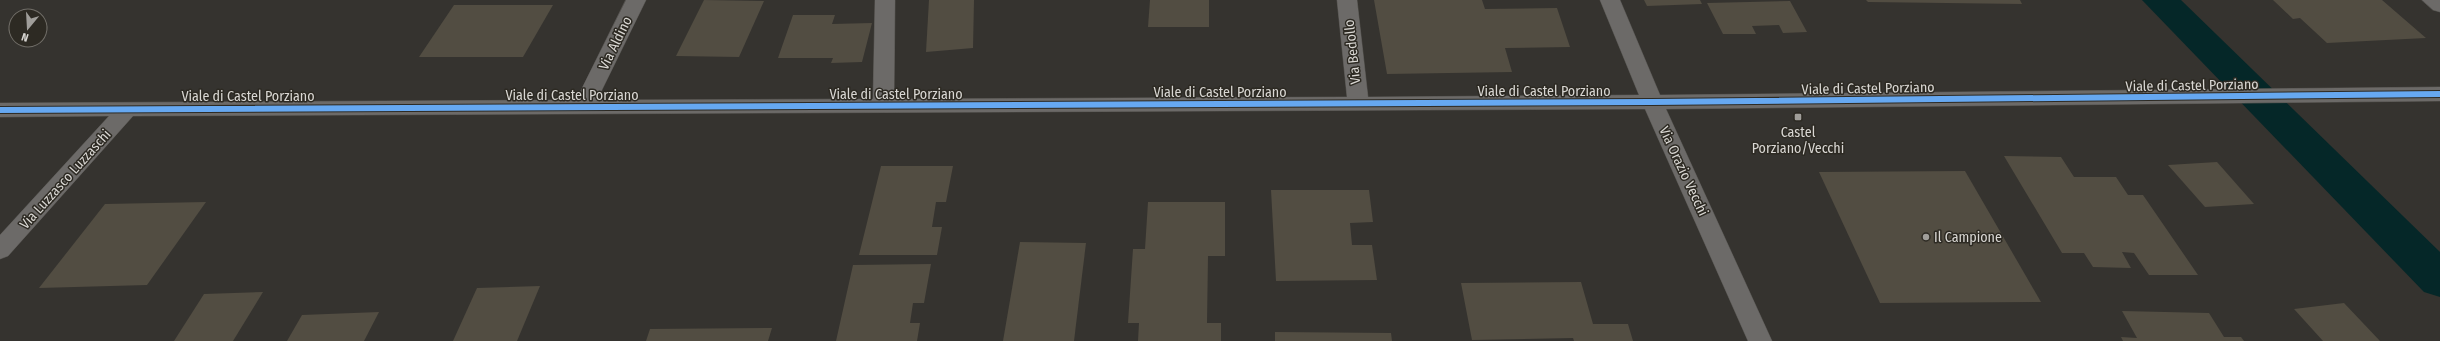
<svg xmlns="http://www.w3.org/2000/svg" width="2440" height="341" font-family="'Fira Sans Condensed',sans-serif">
<rect width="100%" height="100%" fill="#35332f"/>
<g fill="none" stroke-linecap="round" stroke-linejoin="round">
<polygon fill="#052728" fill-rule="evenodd" points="2142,0 2181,0 2440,252 2440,297 2424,292"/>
</g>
<g fill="#524d42">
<polygon points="704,0 764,1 739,57 676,56"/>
<polygon points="929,0 974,0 973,48 926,52"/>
<polygon points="1150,0 1209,0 1209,27 1148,27"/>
<polygon points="1374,0 1482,0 1485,9 1557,8 1570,47 1505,48 1512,72 1387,74"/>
<polygon points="1644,0 1700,0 1702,4 1647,6"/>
<polygon points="1866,0 2020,0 2022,4 1868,2"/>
<polygon points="2273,0 2382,0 2426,38 2327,43 2300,18 2293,19"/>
<polygon points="1790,1 1807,32 1783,33 1779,25 1752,26 1756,34 1723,34 1707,3"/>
<polygon points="454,5 553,5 523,57 419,57"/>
<polygon points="793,15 835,15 832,24 872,23 862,62 831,63 833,58 778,58"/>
<polygon points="2004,156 2061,157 2074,177 2116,177 2128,195 2143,195 2198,275 2149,275 2134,253 2122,252 2131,268 2093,267 2084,253 2062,253"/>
<polygon points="2217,162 2254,204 2205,207 2168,165"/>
<polygon points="881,166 953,166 946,202 936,202 932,227 942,227 937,255 859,255"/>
<polygon points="1965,171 2041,302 1880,303 1819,172"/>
<polygon points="1271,190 1369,190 1373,222 1350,223 1352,245 1372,245 1377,280 1276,281"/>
<polygon points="206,202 147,285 39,288 105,204"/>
<polygon points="1148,202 1225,202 1225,256 1208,256 1207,323 1221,323 1221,341 1138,341 1139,323 1128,323 1133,249 1145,249"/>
<polygon points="1020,242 1086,243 1074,341 1003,341"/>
<polygon points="931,264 924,303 913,303 910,323 920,323 917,341 836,341 853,265"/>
<polygon points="1581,282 1593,324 1628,324 1633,341 1574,341 1573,338 1472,340 1461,283"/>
<polygon points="540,286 517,341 453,341 477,288"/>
<polygon points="263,292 233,341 174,341 204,294"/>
<polygon points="2344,303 2380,341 2323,341 2294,309"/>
<polygon points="2122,311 2209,313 2224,337 2241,337 2244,341 2123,341 2121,337 2137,338"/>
<polygon points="379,312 364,341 287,341 302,315"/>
<polygon points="772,328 768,341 646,341 650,329"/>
<polygon points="1275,332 1391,333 1392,341 1275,341"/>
</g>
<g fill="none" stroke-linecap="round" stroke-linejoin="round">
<g stroke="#52504c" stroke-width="1">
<g id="minor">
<polygon points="626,0 646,0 597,100 873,99 875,0 895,0 894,99 1347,97 1337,0 1357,0 1368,97 1639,95 1600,0 1620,0 1660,95 2440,87 2440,101 1666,109 1772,341 1748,341 1645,109 133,116 8,256 0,259 0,235 109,116 0,117 0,103 576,100"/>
<polygon points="2422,0 2440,0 2440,12 2433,10"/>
</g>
</g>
<use href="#minor" fill="#6c6a68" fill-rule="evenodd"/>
<g stroke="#2d2a23" stroke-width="8">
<polyline id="cycleway" points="0,110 1652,102 2440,94"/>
</g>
<use href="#cycleway" stroke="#66a8f1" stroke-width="6"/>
</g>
<g fill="#a09e9a" stroke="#2d2a23" stroke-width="1.5">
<rect x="1794" y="113" width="8" height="8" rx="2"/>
<circle cx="1926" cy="237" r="4"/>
</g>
<g text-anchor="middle" stroke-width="3" stroke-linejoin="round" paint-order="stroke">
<g font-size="14" fill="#d9d7d3" stroke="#2d2a23">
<text transform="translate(615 43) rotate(-64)" y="5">Via Aldino</text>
<text transform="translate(1352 52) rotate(-96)" y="5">Via Bedollo</text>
<text transform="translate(2192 85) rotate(-1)" y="5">Viale di Castel Porziano</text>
<text transform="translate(1868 88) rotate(-1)" y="5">Viale di Castel Porziano</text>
<text x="1544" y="96">Viale di Castel Porziano</text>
<text x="1220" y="97">Viale di Castel Porziano</text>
<text x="896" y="99">Viale di Castel Porziano</text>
<text x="572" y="100">Viale di Castel Porziano</text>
<text x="248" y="101">Viale di Castel Porziano</text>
<text transform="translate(1684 171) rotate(65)" y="5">Via Orazio Vecchi</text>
<text transform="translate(65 179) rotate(-48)" y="5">Via Luzzasco Luzzaschi</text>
</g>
<g font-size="14" fill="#d9d7d3" stroke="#2d2a23">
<text x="1798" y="137">Castel<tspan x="1798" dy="16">Porziano/Vecchi</tspan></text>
<text x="1934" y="242" text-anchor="start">Il Campione</text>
</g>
</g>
<g transform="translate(28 28) rotate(198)"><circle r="19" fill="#2d2a23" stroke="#726f69"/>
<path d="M0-3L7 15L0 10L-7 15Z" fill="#a09e9a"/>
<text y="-6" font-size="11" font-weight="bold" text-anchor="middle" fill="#d9d7d3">N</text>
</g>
</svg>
